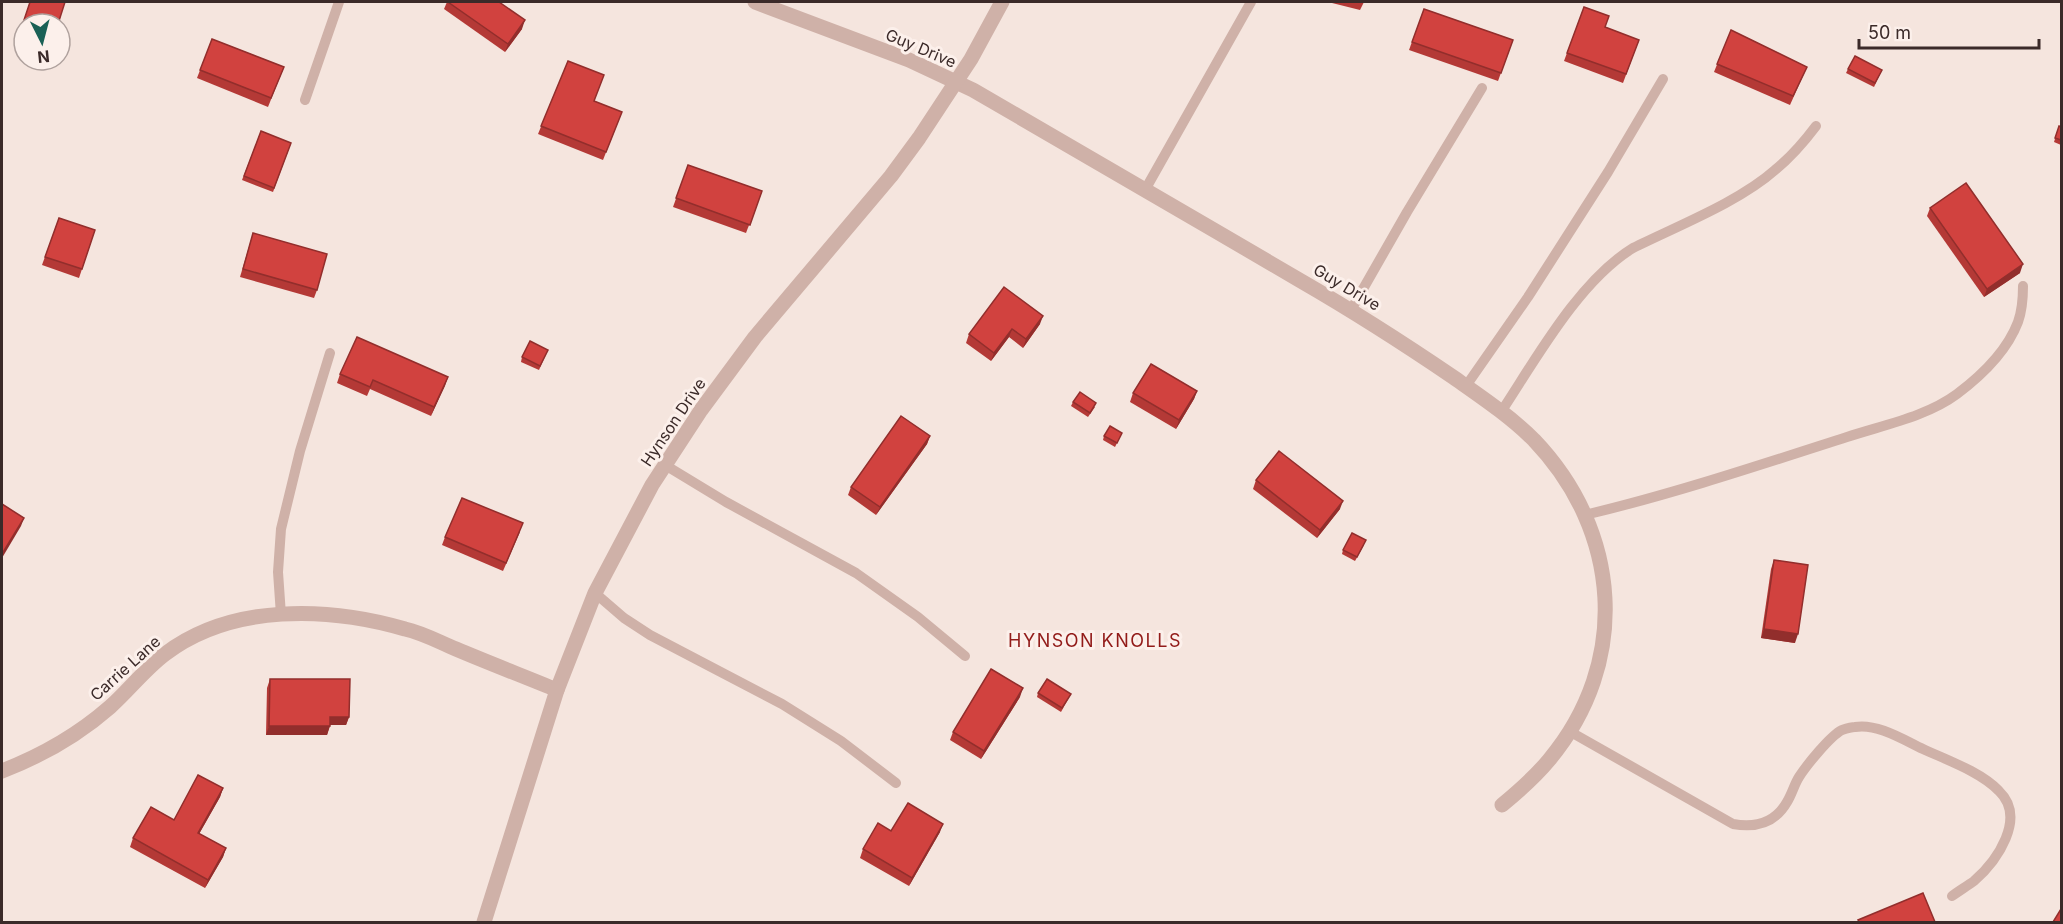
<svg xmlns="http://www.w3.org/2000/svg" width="2063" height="924" font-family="Inter,sans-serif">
<rect width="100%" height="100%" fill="#f5e5de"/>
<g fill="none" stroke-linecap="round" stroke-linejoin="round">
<g stroke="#cfb1a8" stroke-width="10">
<polyline points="305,100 339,2"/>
<polyline points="1145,190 1251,2"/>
<polyline points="1351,310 1407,212 1482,88"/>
<polyline points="1466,386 1528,297 1608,172 1663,79"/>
<path d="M1501,412C1536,359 1579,281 1633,248C1677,226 1739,202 1775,170C1791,157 1804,142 1816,126"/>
<polyline points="665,465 726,502 856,573 918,617 965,656"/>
<path d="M1585,515C1673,494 1760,465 1847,437C1883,425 1926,417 1957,394C1981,376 2007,351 2018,322C2022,311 2023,297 2023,286"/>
<polyline points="595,593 624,618 650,635 782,704 841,741 896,783"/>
<polyline points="281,615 278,572 281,529 300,451 330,353"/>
<path d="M1569,731L1733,824C1755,828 1775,823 1787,802C1792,794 1794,785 1799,777C1806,766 1830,736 1842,730C1845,729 1851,727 1855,727C1877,723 1904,740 1923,749C1947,760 1981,772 1999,791C2027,818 1997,861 1974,881C1967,886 1959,891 1952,896"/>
</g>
<g stroke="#cfb1a8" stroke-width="15">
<path d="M755,2L909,60L973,90C1083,154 1192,217 1301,281C1353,311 1403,343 1453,377C1480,396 1510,416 1534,440C1621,531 1631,662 1549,760C1535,777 1519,791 1502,805"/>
<path d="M2,771C41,756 78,735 110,707C129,690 145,669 165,654C232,603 329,607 405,629C423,633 439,642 456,649C489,663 523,676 557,690"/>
<polyline points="484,922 557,690 595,593 652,485 701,410 755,337 891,176 919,138 971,59 1002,2"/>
</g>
</g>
<g fill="#b43936">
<polygon points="30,2 24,24 24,42 17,40"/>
<polygon points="447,2 499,2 522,29 505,52 444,9"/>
<polygon points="1328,2 1364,2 1360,10"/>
<polygon points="1584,7 1605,27 1639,40 1623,83 1564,61"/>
<polygon points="1424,9 1513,40 1498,81 1409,50"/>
<polygon points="1731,30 1807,67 1790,105 1714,72"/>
<polygon points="212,39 284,67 268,107 197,78"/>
<polygon points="568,61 594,101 622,112 603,160 538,134"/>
<polygon points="1848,69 1882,70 1874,87 1846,73"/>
<polygon points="2059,126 2061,127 2061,145 2054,142"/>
<polygon points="261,131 291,143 273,192 242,180"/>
<polygon points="688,165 762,191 746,233 673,207"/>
<polygon points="1930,208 2020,273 1984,297 1927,216"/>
<polygon points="59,218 95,230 79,278 42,265"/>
<polygon points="253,233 317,290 314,298 240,277"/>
<polygon points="1040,324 1023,348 1009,337 991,361 966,343 969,334"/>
<polygon points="548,350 539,370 521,362 522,357"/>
<polygon points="340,374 448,377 431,416 370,389 367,396 337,383"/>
<polygon points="1197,391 1194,399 1176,429 1130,402 1133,393"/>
<polygon points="1073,402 1095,407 1088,417 1071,406"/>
<polygon points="1122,433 1115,447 1103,440 1104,436"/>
<polygon points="930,436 927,444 876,515 848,495 851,487"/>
<polygon points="1256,480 1340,509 1317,538 1253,489"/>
<polygon points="520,532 503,571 442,545 445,537"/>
<polygon points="1364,545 1355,561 1342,554 1343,550"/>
<polygon points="1774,560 1795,643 1761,638 1771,569"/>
<polygon points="270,679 349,717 346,725 330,725 327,735 266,735 267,688"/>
<polygon points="1038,693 1071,694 1061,712 1037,697"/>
<polygon points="1020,697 981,759 950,740 953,732"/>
<polygon points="223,788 220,797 199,834 226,848 223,857 205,888 130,847 133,838 174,820"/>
<polygon points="891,831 940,832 909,886 860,858 863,849"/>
</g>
<g fill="#922e2c">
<polygon points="525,20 522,29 505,52 508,44"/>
<polygon points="2023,264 2020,273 1984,297 1987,289"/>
<polygon points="1043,316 1040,324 1023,348 1026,339"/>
<polygon points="1012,329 1009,337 991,361 994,353"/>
<polygon points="448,377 445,386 431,416 434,407"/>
<polygon points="1197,391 1194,399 1176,429 1179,420"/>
<polygon points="930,436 927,444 876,515 880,507"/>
<polygon points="1343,501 1340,509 1317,538 1320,530"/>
<polygon points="24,518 21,526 2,558 2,554"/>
<polygon points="1764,629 1798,634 1795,643 1761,638"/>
<polygon points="1023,688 1020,697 981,759 984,751"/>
<polygon points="330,717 349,717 346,725 327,725"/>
<polygon points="269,726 330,726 327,735 266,735"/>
<polygon points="223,788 220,797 195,841 198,833"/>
<polygon points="943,824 940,832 909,886 912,878"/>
<polygon points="226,848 223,857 205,888 208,880"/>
</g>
<g fill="#d1423f" stroke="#922e2c" stroke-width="1.5">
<polygon points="30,2 65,2 58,24 24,24 24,37 19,35"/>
<polygon points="448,2 499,2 525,20 508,44"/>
<polygon points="1584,7 1609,16 1605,27 1639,40 1626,74 1567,53"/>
<polygon points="1424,9 1513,40 1501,73 1412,42"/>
<polygon points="1731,30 1807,67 1793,96 1717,64"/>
<polygon points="212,39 284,67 271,98 200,70"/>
<polygon points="1855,56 1882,70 1875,83 1848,69"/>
<polygon points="568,61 604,75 594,101 622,112 606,152 541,126"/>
<polygon points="2059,126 2061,127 2061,140 2055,138"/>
<polygon points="261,131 291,143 274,188 244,176"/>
<polygon points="688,165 762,191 750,225 676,198"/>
<polygon points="1966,183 2023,264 1987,289 1930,208"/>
<polygon points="59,218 95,230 82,269 45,257"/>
<polygon points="253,233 327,254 317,290 243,269"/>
<polygon points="1004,287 1043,316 1026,339 1012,329 994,353 969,334"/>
<polygon points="357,337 448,377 434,407 373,380 370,387 340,374"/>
<polygon points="530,341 548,350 540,366 522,357"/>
<polygon points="1151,364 1197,391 1179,420 1133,393"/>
<polygon points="1080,392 1096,403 1090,413 1073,402"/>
<polygon points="901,416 930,436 880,507 851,487"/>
<polygon points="1110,426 1122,433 1117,443 1104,436"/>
<polygon points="1279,451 1343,501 1320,530 1256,480"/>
<polygon points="462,498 523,523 506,563 445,537"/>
<polygon points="2,504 24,518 2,554"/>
<polygon points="1352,533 1366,540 1357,557 1343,550"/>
<polygon points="1774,560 1808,565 1798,634 1764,629"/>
<polygon points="991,669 1023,688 984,751 953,732"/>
<polygon points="270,679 350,679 349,717 330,717 330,726 269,726"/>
<polygon points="1047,679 1071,694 1062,708 1038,693"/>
<polygon points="198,775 223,788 198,833 226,848 208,880 133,838 151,807 174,820"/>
<polygon points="908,803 943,824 912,878 863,849 878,823 891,831"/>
<polygon points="1923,893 1935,922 1859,922 1858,920"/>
<polygon points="2061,909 2061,922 2053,922"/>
</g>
<g text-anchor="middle" stroke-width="6" stroke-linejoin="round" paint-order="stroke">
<g font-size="16" fill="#3b2a29" stroke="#fcf0eb">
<text transform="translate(921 48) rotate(23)" y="6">Guy Drive</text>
<text transform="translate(1347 287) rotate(31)" y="6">Guy Drive</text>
<text transform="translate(673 422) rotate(-56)" y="6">Hynson Drive</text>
<text transform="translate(125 668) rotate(-42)" y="6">Carrie Lane</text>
</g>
<g font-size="18" letter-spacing="1.5" fill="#921b19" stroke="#fcf0eb">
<text x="1095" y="647">HYNSON KNOLLS</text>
</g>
</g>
<rect width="2063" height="924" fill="none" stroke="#3b2a29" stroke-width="6"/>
<g transform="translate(42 42) rotate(174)"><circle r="28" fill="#fcf0eb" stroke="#afa19d" stroke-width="1.5"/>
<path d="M0-4.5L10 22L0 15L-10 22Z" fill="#1a6156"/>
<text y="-9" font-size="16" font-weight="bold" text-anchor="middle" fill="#3b2a29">N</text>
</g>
<path d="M1859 39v9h180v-9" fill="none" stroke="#3b2a29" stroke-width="3"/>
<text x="1868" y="39" font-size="18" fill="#3b2a29" stroke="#fcf0eb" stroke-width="4.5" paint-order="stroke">50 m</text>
</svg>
